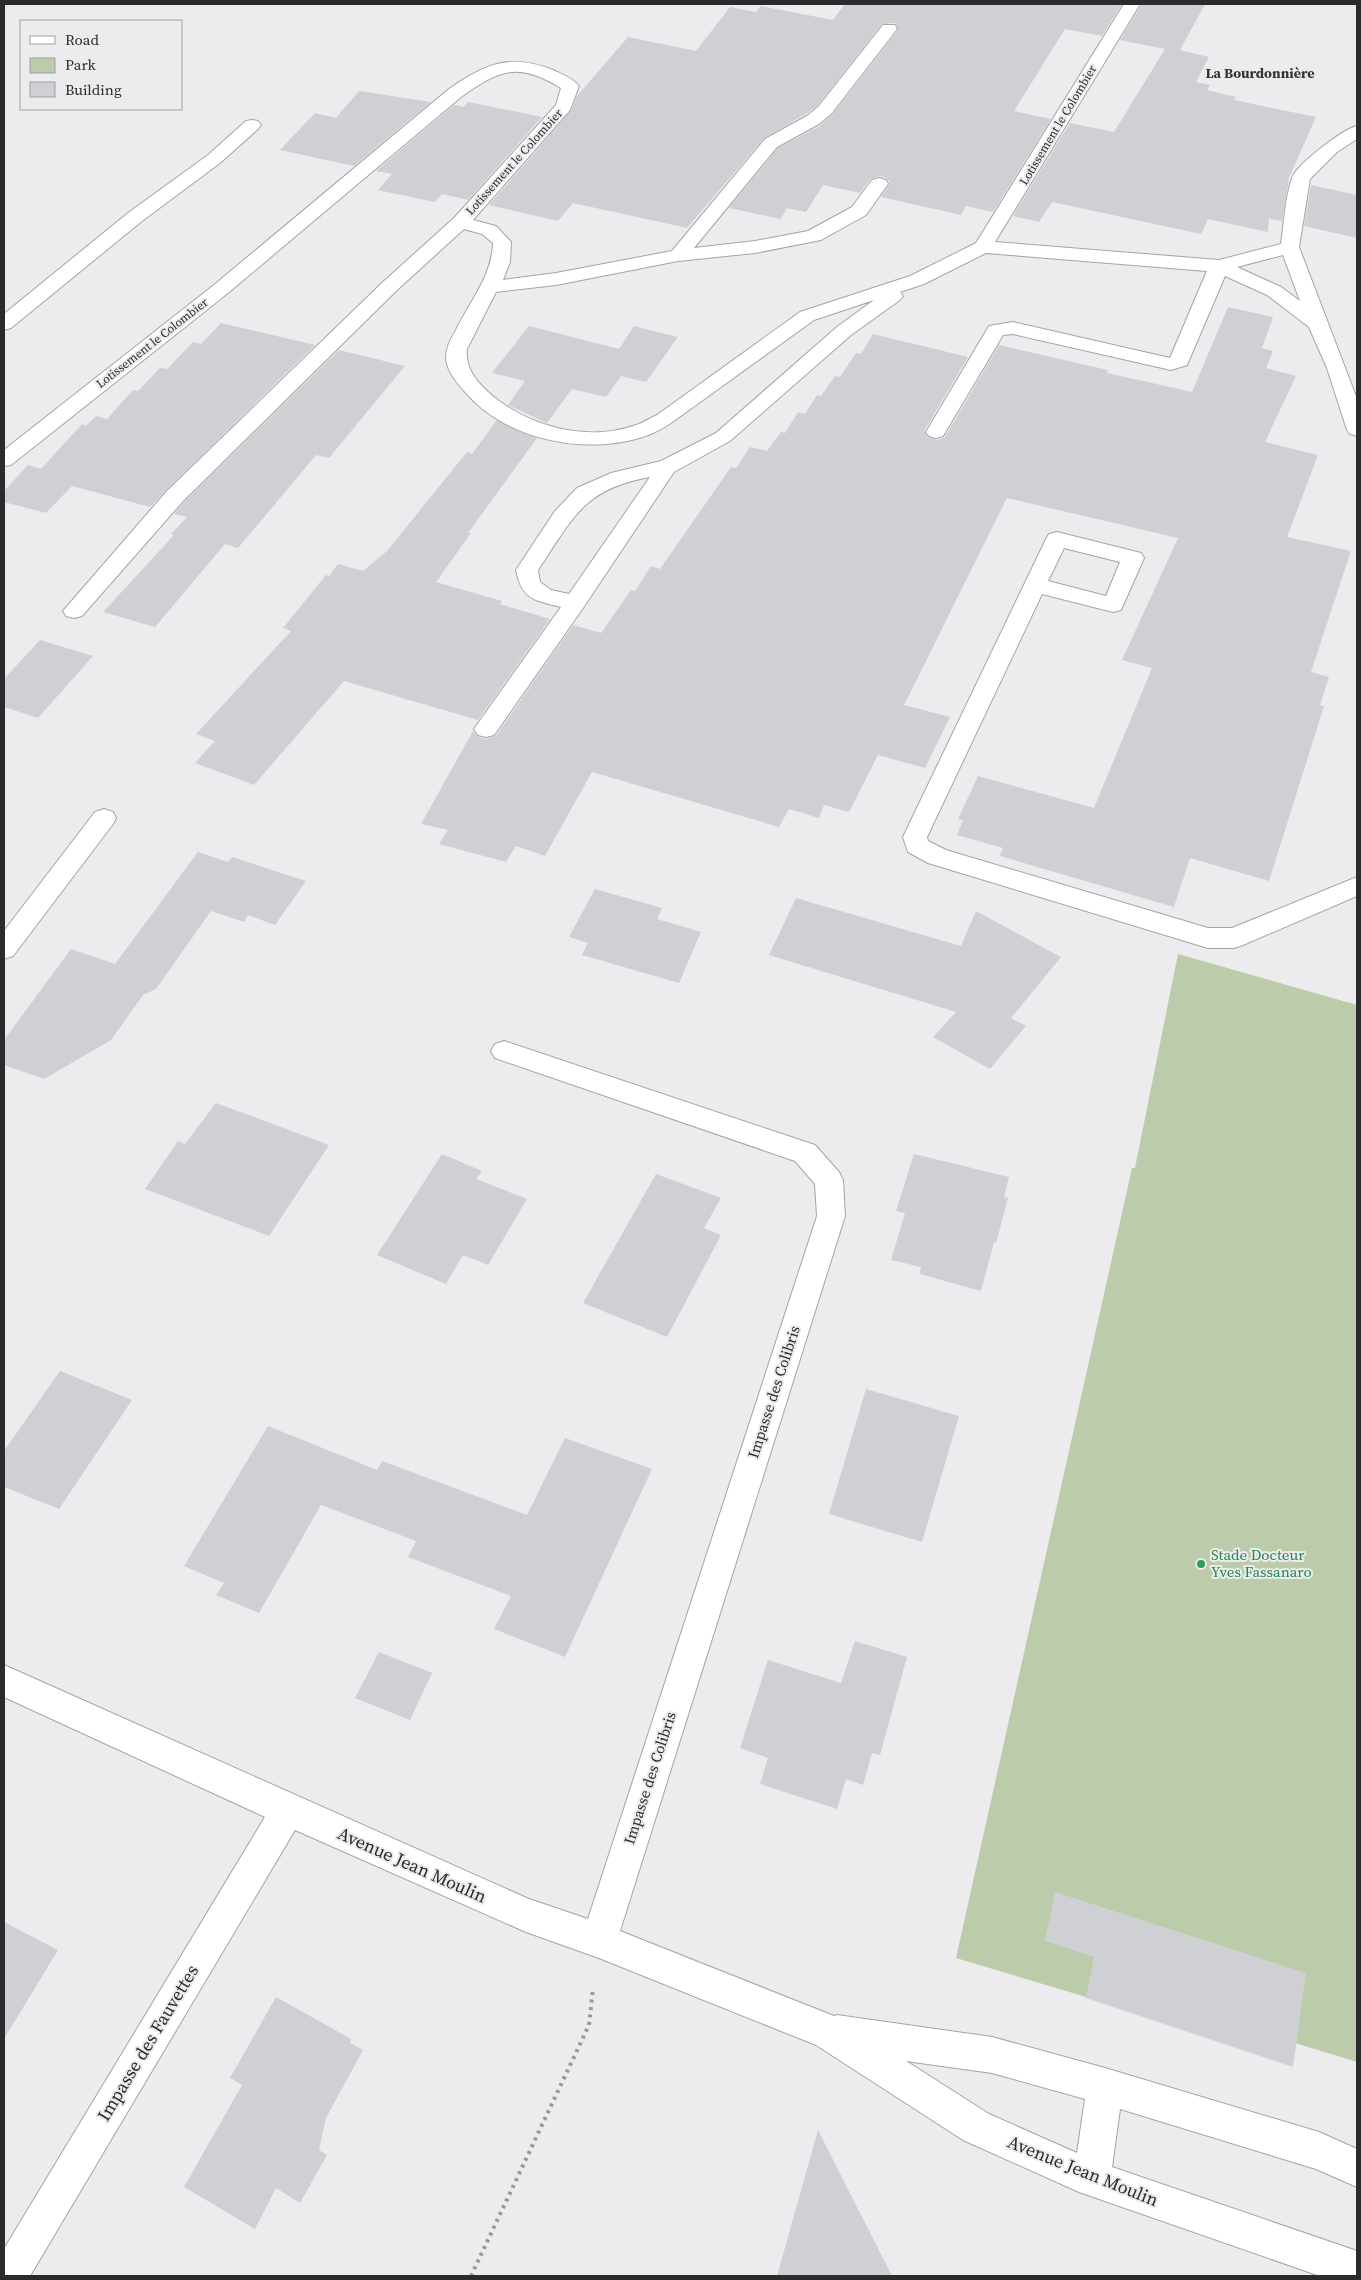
<svg xmlns="http://www.w3.org/2000/svg" width="1361" height="2280" font-family="'Source Serif 4',serif">
<rect width="100%" height="100%" fill="#ececef"/>
<polygon fill="#bcccaa" points="1178,954 1357,1005 1357,2062 1295,2043 1291,2065 1086,1997 956,1958 1132,1168 1135,1168"/>
<g fill="#cfd0d3">
<polygon points="845,4 1122,4 1102,36 1065,29 1014,111 1051,119 993,212 966,206 961,215 881,197 890,183 887,178 880,176 870,179 860,193 823,185 806,212 787,208 781,219 729,208 778,148 820,126 832,115 898,30 895,23 882,24 818,105 806,114 764,138 687,228 573,203 558,221 489,205 571,111 577,96 628,37 696,51 730,7 756,12 761,6 833,20"/>
<polygon points="1142,4 1205,4 1180,50 1209,57 1196,82 1210,85 1207,90 1236,97 1234,100 1316,117 1288,180 1289,180 1282,221 1269,219 1268,232 1208,219 1201,234 1052,202 1039,222 1013,216 1070,123 1114,132 1165,49 1120,40"/>
<polygon points="359,91 431,102 354,166 280,150 315,113 336,118"/>
<polygon points="468,102 542,117 468,200 442,194 435,202 378,190 392,174 376,171 454,105 464,107"/>
<polygon points="1311,185 1357,195 1357,238 1304,226"/>
<polygon points="1228,307 1273,317 1262,348 1273,351 1266,368 1296,376 1265,442 1318,455 1287,537 1351,551 1311,672 1329,677 1320,705 1324,706 1269,881 1190,858 1174,907 1000,856 1003,848 957,835 963,820 958,819 978,776 1094,808 1152,668 1122,660 1178,538 1007,498 904,705 950,717 925,768 878,755 849,812 824,805 819,818 789,809 779,827 592,772 545,856 516,846 506,862 439,844 448,830 421,824 473,731 478,737 486,739 496,736 573,625 601,633 631,590 635,591 651,566 660,569 731,467 736,468 750,447 767,451 781,432 785,433 798,412 805,414 817,395 821,396 835,376 840,377 856,353 861,354 873,334 968,357 924,431 928,437 937,440 945,437 999,345 1108,370 1107,373 1192,392"/>
<polygon points="221,323 315,345 166,490 150,507 72,486 46,513 4,502 4,491 28,465 41,469 82,424 86,426 96,416 107,419 133,390 138,391 160,368 167,369 193,342 201,344"/>
<polygon points="529,326 619,349 634,326 678,337 646,382 621,376 606,397 572,389 547,423 508,405 525,381 492,373"/>
<polygon points="339,350 405,366 329,458 316,455 238,548 225,544 155,627 103,612 174,535 171,534 187,517 174,514 184,502"/>
<polygon points="497,420 537,438 468,533 471,533 436,582 502,601 500,604 550,619 478,720 344,681 254,785 195,763 215,741 196,734 291,631 283,628 326,575 329,576 338,564 363,571 387,551 467,452 472,454"/>
<polygon points="40,640 93,656 38,718 4,707 4,679"/>
<polygon points="198,852 228,862 232,857 306,881 275,925 248,915 244,922 211,911 156,989 143,995 111,1040 44,1079 4,1065 4,1040 71,949 115,964"/>
<polygon points="595,889 662,908 657,919 701,932 679,983 582,955 588,943 569,937"/>
<polygon points="796,898 961,946 976,911 1061,957 1011,1018 1026,1026 990,1069 933,1037 956,1012 769,955"/>
<polygon points="216,1103 329,1145 269,1236 145,1189 178,1141 185,1144"/>
<polygon points="442,1154 482,1171 476,1179 527,1199 488,1265 463,1255 446,1284 377,1255"/>
<polygon points="914,1154 1009,1177 1004,1197 1008,1198 996,1243 994,1242 981,1291 920,1274 921,1267 891,1260 905,1213 896,1211"/>
<polygon points="656,1174 721,1198 704,1228 721,1235 667,1337 583,1303"/>
<polygon points="60,1371 132,1400 59,1509 4,1487 4,1451"/>
<polygon points="866,1389 959,1416 922,1542 829,1514"/>
<polygon points="268,1426 377,1470 382,1461 527,1515 565,1438 652,1469 565,1657 494,1629 511,1596 408,1557 416,1541 321,1505 259,1613 216,1595 224,1583 184,1566"/>
<polygon points="855,1641 907,1657 880,1755 872,1753 863,1785 846,1779 837,1809 760,1784 768,1758 740,1748 768,1660 841,1683"/>
<polygon points="379,1652 432,1673 410,1720 355,1698"/>
<polygon points="1055,1892 1306,1973 1293,2067 1086,1998 1094,1957 1045,1941"/>
<polygon points="4,1922 58,1950 4,2039"/>
<polygon points="276,1997 351,2039 350,2043 363,2050 326,2118 319,2150 327,2155 300,2203 276,2188 255,2229 184,2187 242,2085 230,2078"/>
<polygon points="818,2130 892,2276 777,2276"/>
</g>
<g fill="none" stroke-linecap="round" stroke-linejoin="round">
<g stroke="#a4a4a7" stroke-width="2">
<g id="street">
<path d="M1124,4H1140L995,242L1219,260L1281,244C1284,223 1285,198 1292,178C1296,165 1343,129 1357,126V139L1337,152L1310,179L1299,247L1357,399V436L1350,434L1347,430L1327,368L1309,327L1267,295L1225,276L1187,365L1171,370L1013,334L1003,335L943,436L936,438L929,436L926,432L989,326L1013,322L1170,358L1207,271L986,253L924,284L900,292L903,296L900,300L851,335L730,441L674,472L583,608L494,735L486,737L478,735L474,729L561,607C534,600 522,600 516,570L555,511L577,488L611,473L661,461L716,433L837,327L874,300L814,320L671,423C665,427 658,431 651,434C592,457 509,442 467,394C458,384 447,372 446,358C446,348 451,338 456,330C470,301 492,276 493,243L482,234L464,229L397,290L183,501L82,616L74,618L66,616L63,611L167,491L383,282L454,218L556,105L561,88C518,62 500,69 461,97L228,293L11,465L4,466V450L214,285L449,89C485,64 509,53 553,70C561,74 573,78 579,86L570,110L473,220L496,226L511,242L510,262L503,280L556,273L672,251L765,139L807,116L819,106L883,25H895L897,29L831,114L819,124L777,147L694,248L755,241L808,231L852,207L872,180L879,178L886,180L888,184L866,215L821,240L755,253L678,261L556,285L496,292L467,349C465,367 475,380 488,392C526,426 586,443 636,425C643,423 650,418 657,415L800,312L910,276L976,243ZM1283,255L1300,301L1281,287L1237,267ZM650,477L569,594L551,590L540,582L538,570C573,518 583,489 650,477Z"/>
<polygon points="252,120 258,121 261,125 258,129 220,163 142,221 11,328 4,330 4,314 128,213 208,155 246,121"/>
<path d="M1057,532L1141,553L1144,558L1121,610L1113,612L1042,594L927,837L928,841L946,850L1208,928H1232L1357,877V896L1243,945L1234,948H1208L928,863L908,852L903,837L1046,539L1049,534ZM1064,548L1120,562L1106,596L1048,581Z"/>
<polygon points="104,809 113,812 116,818 113,824 13,956 4,959 4,931 95,812"/>
<path d="M504,1041L815,1145L839,1172L843,1180L845,1216L620,1931L834,2016L837,2015L992,2037L1105,2068L1319,2132L1357,2149V2187L1316,2169L1120,2109L1112,2167L1357,2251V2276H1320L1079,2192L963,2140L816,2045L599,1958L526,1932L295,1830L30,2276H4V2249L265,1817L4,1697V1665L529,1899L588,1919L817,1216L815,1184L795,1161L495,1058L491,1051L495,1044ZM906,2061L992,2073L1085,2099L1077,2153L989,2114Z"/>
</g>
</g>
<polyline stroke="#979799" stroke-width="4" stroke-dasharray="3 4.5" stroke-linecap="butt" points="471,2276 589,2025 593,1988"/>
<use href="#street" fill="#fff" fill-rule="evenodd"/>
</g>
<circle fill="#2e9e5b" stroke="#ececef" stroke-width="2" cx="1201" cy="1564" r="5"/>
<g text-anchor="middle" stroke-width="4" stroke-linejoin="round" paint-order="stroke">
<g font-size="12" fill="#2b2b2d" stroke="#ececef">
<text transform="translate(1058 125) rotate(-59)" y="4">Lotissement le Colombier</text>
<text transform="translate(514 162) rotate(-48)" y="4">Lotissement le Colombier</text>
<text transform="translate(152 343) rotate(-38)" y="4">Lotissement le Colombier</text>
</g>
<g font-size="14" font-weight="bold" fill="#323235" stroke="#ececef">
<text x="1260" y="78">La Bourdonnière</text>
</g>
<g font-size="15" fill="#2b2b2d" stroke="#ececef">
<text transform="translate(774 1392) rotate(-72)" y="5">Impasse des Colibris</text>
<text transform="translate(650 1778) rotate(-72)" y="5">Impasse des Colibris</text>
</g>
<g font-size="15" fill="#27864d" stroke="#ececef" text-anchor="start">
<text x="1211" y="1560">Stade Docteur<tspan x="1211" dy="17">Yves Fassanaro</tspan></text>
</g>
<g font-size="18" fill="#2b2b2d" stroke="#ececef">
<text transform="translate(412 1865) rotate(24)" y="6">Avenue Jean Moulin</text>
<text transform="translate(148 2043) rotate(-59)" y="6">Impasse des Fauvettes</text>
<text transform="translate(1083 2171) rotate(22)" y="6">Avenue Jean Moulin</text>
</g>
</g>
<rect width="1361" height="2280" fill="none" stroke="#2b2b2d" stroke-width="10"/>
<rect x="20" y="20" width="162" height="90" fill="#ececef" stroke="#9f9fa1"/>
<rect x="30" y="36" width="25" height="8" fill="#ffffff" stroke="#9f9fa1"/>
<text x="65" y="45" font-size="15" fill="#2b2b2d">Road</text>
<rect x="30" y="58" width="25" height="15" fill="#bcccaa" stroke="#9f9fa1"/>
<text x="65" y="70" font-size="15" fill="#2b2b2d">Park</text>
<rect x="30" y="82" width="25" height="15" fill="#cfd0d3" stroke="#9f9fa1"/>
<text x="65" y="95" font-size="15" fill="#2b2b2d">Building</text>
</svg>
